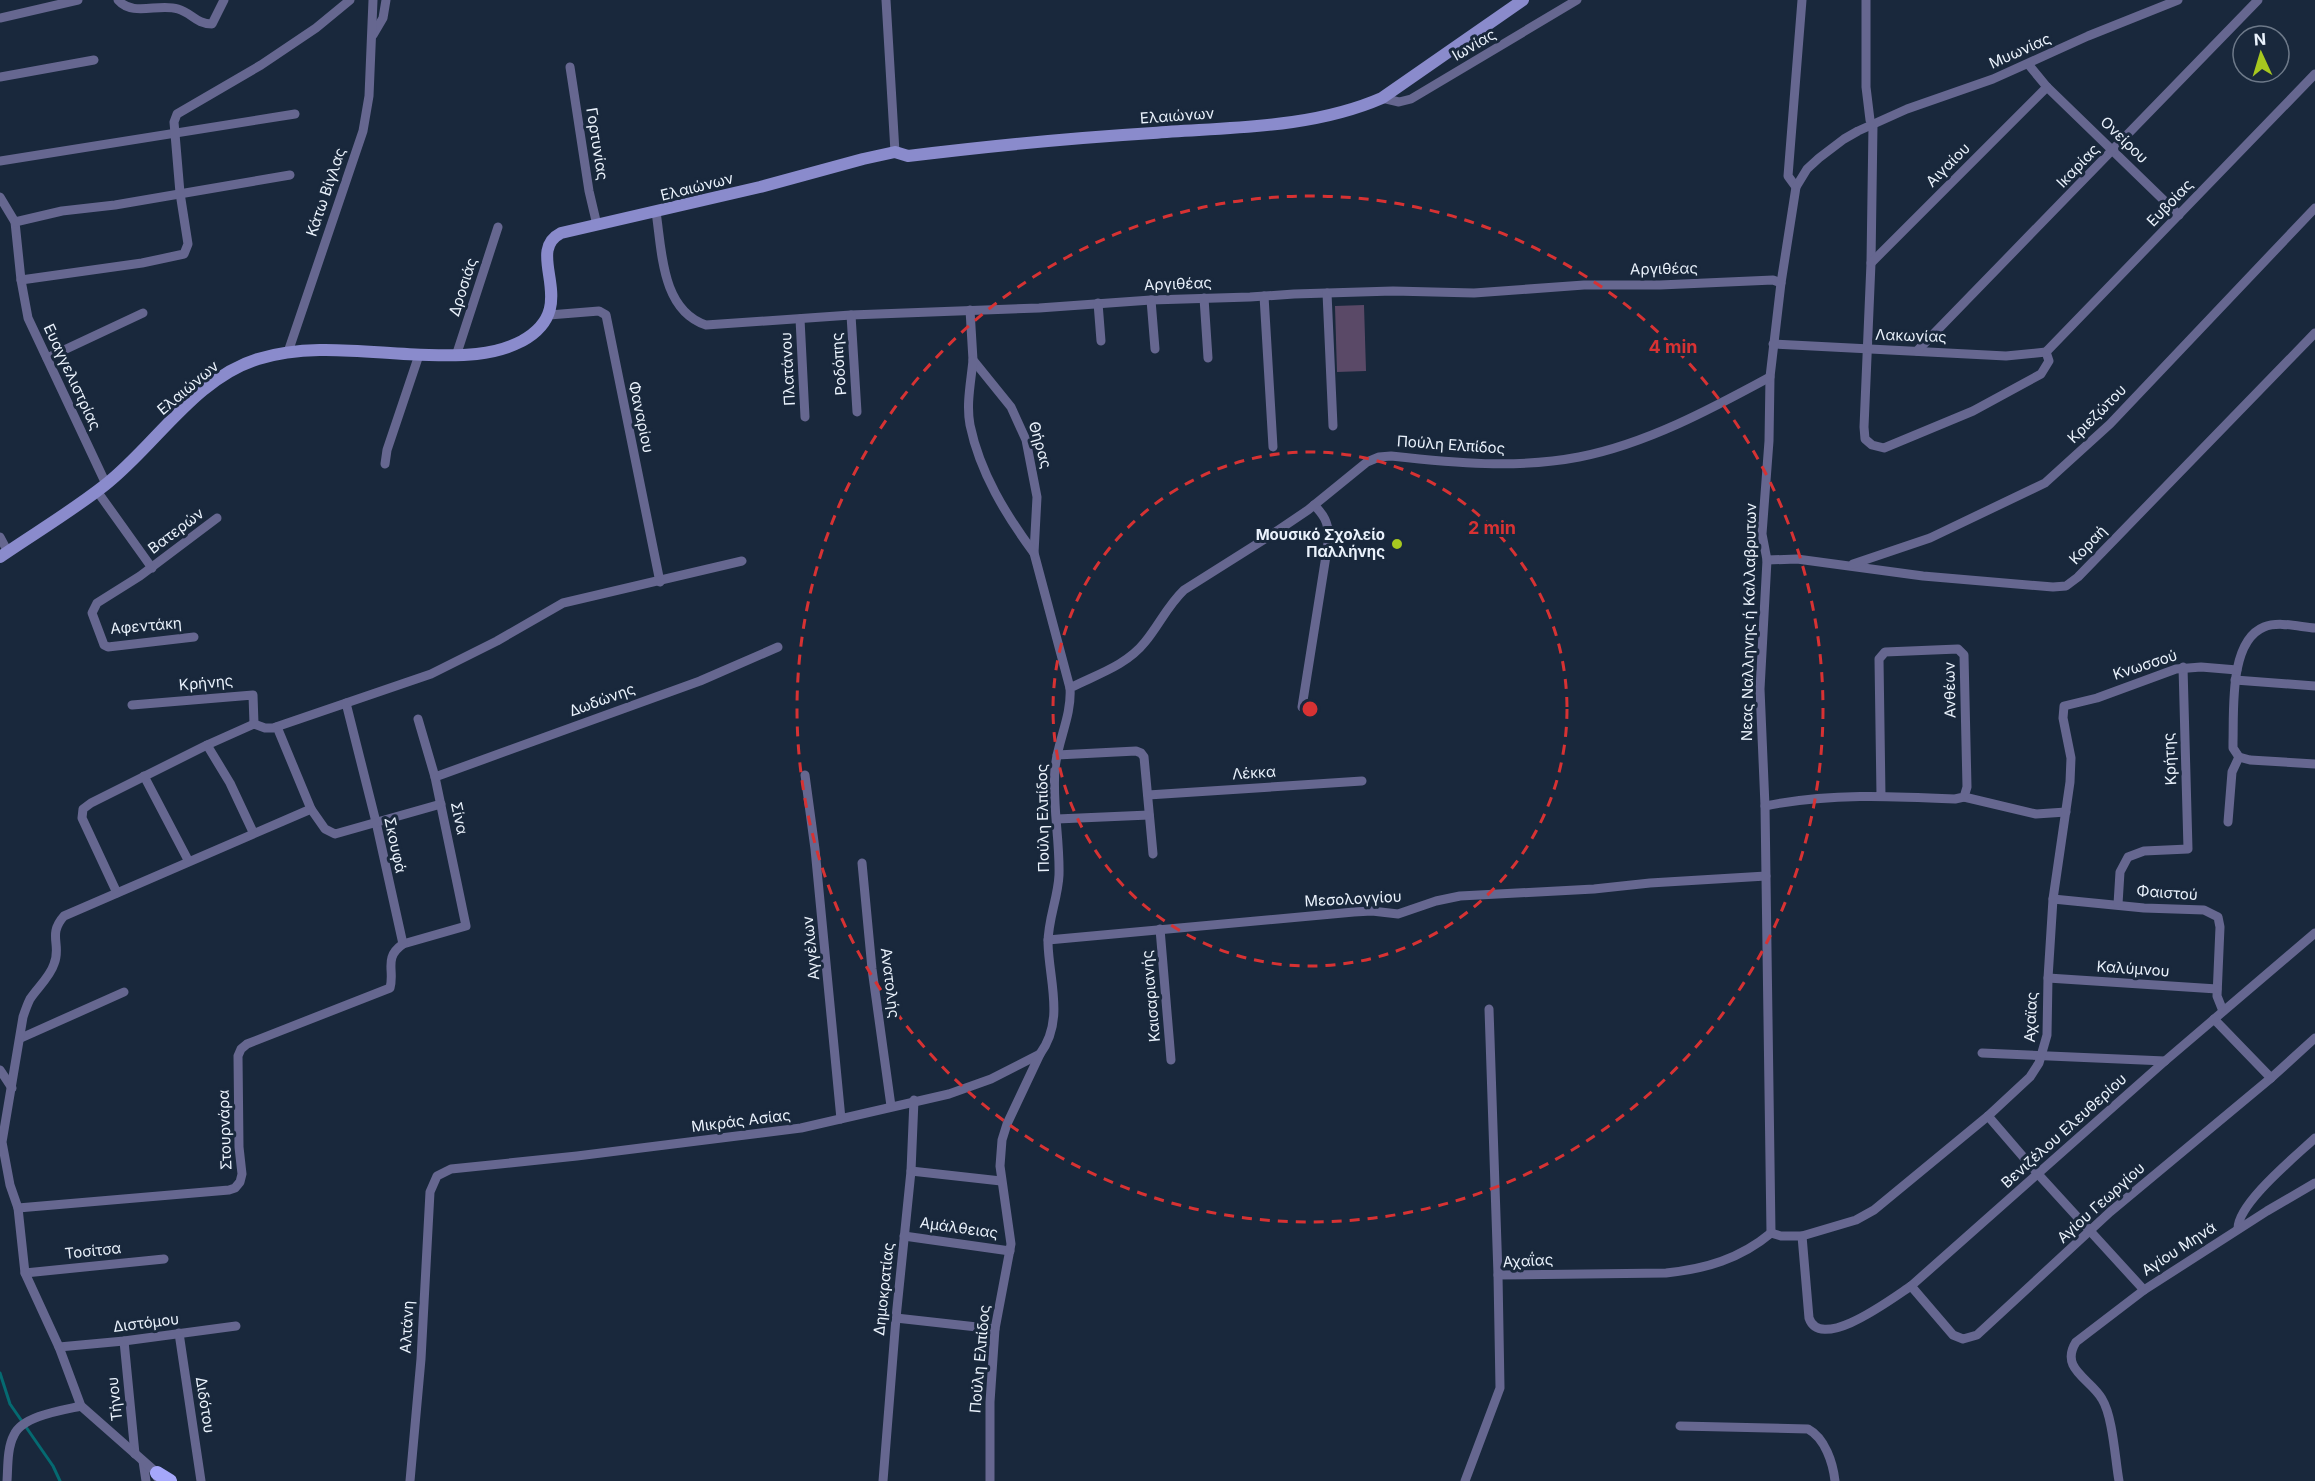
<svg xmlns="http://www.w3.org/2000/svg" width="2315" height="1481" font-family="Inter,sans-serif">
<rect width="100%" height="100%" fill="#19283c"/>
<polygon fill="#5a4967" points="1364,305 1366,371 1337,372 1335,306"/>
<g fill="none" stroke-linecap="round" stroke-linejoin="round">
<polyline stroke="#056a71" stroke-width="3" points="0,1373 10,1404 53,1466 60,1481"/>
<g stroke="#666790" stroke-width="9">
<path d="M118,0C133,17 158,3 178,9C192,13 196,24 212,24L224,0"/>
<polyline points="886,0 895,152"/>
<polyline points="1866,0 1866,87 1870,120 1873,125 1871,263 1864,427 1865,439 1872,445 1884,448 1973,411 2041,374 2049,361 2046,352"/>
<polyline points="0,18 78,0"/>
<polyline points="373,35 383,18 386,0"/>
<polyline points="2028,64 2047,87 2179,215"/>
<polyline points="570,67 589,191 597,225"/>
<polyline points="0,77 94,60"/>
<polyline points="1382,98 1399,102 1411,99 1577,0"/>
<polyline points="0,161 295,114"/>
<polyline points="1796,187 1788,176 1802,0"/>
<polyline points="0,197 15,222 21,280 28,318 106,484"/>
<path d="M656,212C662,250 661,310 706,325L851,315L1039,308L1151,300L1250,297L1294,294L1393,291L1474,293L1584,285H1660L1773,280L1781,283"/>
<polyline points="15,222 62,211 115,205 290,175"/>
<polyline points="1871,263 2047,87"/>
<polyline points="21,280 142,263 184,254 188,244 180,193 174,122 177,114 261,65 316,28 350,0"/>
<polyline points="1327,293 1333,426"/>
<polyline points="1264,296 1273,447"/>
<polyline points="1204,298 1208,358"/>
<polyline points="1151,300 1155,349"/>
<polyline points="1098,303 1101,341"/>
<polyline points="970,310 973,360 1011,407 1026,440 1037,497 1034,553 1070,688"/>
<polyline points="549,315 599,311 606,315 660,582"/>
<polyline points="851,315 857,412"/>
<polyline points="800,319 805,417"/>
<polyline points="1773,344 2006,356 2046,352"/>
<polyline points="1917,351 2258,0"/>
<polyline points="288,352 363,131 369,96 373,0"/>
<polyline points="2046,352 2315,74"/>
<polyline points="456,356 498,227"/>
<polyline points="47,358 143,313"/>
<path d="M973,360C971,382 966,404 970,425C980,473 1006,515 1034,553"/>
<polyline points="385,464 387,450 419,355"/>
<polyline points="97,491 152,568"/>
<polyline points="0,537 8,552"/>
<polyline points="1767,560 1797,559 1923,576 2053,587 2066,586 2078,577 2315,333"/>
<polyline points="1853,564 1930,538 2045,483 2110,424 2315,208"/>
<polyline points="194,637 108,647 104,645 92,613 97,603 140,576 217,518"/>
<polyline points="2235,680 2315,686"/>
<polyline points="132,705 253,695 254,724"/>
<path d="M1302,707L1329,537C1328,522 1324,515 1314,505"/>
<polyline points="277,727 311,809"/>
<polyline points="207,745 230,783 253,832"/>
<polyline points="1057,755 1136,751 1141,753 1144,757 1153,854"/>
<path d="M2239,757L2233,748V742C2234,710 2229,641 2264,627C2279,621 2300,627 2315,628"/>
<polyline points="2239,757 2250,760 2315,764"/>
<polyline points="805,775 815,849 841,1119"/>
<polyline points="144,776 188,860"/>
<polyline points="435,777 700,681 778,647"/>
<polyline points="1148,795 1362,781"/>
<polyline points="1964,797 2036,814 2066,812"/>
<path d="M1765,806C1828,793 1892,796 1955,799L1964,797L1967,787L1964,655L1958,649L1885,652L1879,659L1881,796"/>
<polyline points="1057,819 1149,815"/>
<polyline points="2228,822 2232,772 2239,757"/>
<polyline points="862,863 872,969 891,1106"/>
<polyline points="117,893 82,818 83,809 91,803 207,745 254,724 265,728 273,728 431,674 497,641 563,603 742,561"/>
<polyline points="2053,899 2144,908 2204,910 2218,917 2220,927 2217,996 2223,1011"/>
<polyline points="2118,904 2120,872 2128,857 2144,851 2188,849 2183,667"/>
<polyline points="1160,929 1171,1060"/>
<polyline points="1048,940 1354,912 1372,911 1398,914 1436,901 1460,896 1594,889 1650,883 1766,876"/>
<polyline points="403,944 466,926 435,777 418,719"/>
<polyline points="2048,978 2217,989"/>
<polyline points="1489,1009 1498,1275"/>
<polyline points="2214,1019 2271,1078"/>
<polyline points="21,1038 124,992"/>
<polyline points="1982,1053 2165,1061"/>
<polyline points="0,1070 12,1088"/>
<polyline points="1988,1116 2038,1174 2144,1290"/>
<polyline points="911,1171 1001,1181"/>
<path d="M18,1208L229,1190L235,1188L240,1182L242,1174L239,1147L238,1056L241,1049L247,1044L390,988C395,970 383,958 403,944L376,822L346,703"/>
<path d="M2238,1229C2237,1204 2296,1156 2315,1138"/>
<polyline points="1771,1233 1765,806 1760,689 1767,560 1762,534 1769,441 1770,377 1781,283 1796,187 1807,169 1819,158 1844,139 1858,131 1907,109 1993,79 2088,36 2178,0"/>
<polyline points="904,1236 1010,1251"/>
<path d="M1802,1236L1809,1318C1821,1353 1894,1297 1911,1286L2165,1061L2315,933"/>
<polyline points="25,1273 164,1259"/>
<polyline points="1911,1286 1953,1335 1963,1339 1977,1335 2110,1212 2271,1078 2315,1038"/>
<polyline points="896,1318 995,1329"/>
<polyline points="179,1333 201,1481"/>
<polyline points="124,1341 135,1454"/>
<polyline points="59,1347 124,1341 236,1326"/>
<path d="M1680,1426L1808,1429C1825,1438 1833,1463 1835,1481"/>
<polyline points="143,1461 146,1481"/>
<path d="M157,1477V1473L81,1406L59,1347L25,1273L18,1208L10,1185L2,1142L23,1017C25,1011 27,1005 30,999C37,988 50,977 54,964C62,945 47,935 64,916L311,809L325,829L335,834L441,804"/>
<path d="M7,1481C8,1467 7,1448 14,1435C22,1416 63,1410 81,1406"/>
<polyline points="410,1481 421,1359 430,1192 437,1176 451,1169 577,1156 801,1128 949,1094 991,1079 1040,1054"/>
<polyline points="883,1481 896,1318 911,1171 914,1100"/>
<path d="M990,1481V1402L995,1329L1011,1244L1000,1166L1002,1140L1007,1124L1040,1054C1065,1020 1049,981 1048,943C1048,919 1058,898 1059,875C1060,840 1052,804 1055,769C1057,742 1072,716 1070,688C1095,675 1126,666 1145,642C1159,625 1168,605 1184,590L1268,537L1308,510L1367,462L1379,457L1391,456C1454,463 1517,469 1579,457C1646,444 1711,409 1770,377"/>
<path d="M1465,1481L1500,1388L1498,1275L1666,1273C1705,1269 1740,1259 1771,1233L1781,1236H1802L1856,1220L1874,1210L1988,1116L2030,1077L2039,1063L2047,1035L2048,978L2053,899L2070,782L2071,758L2063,718L2064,706L2097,698L2176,669L2201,667L2237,670"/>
<path d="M2119,1481C2115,1459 2113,1417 2102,1399C2091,1379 2059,1369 2076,1342L2144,1290L2267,1211L2315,1183"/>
</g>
<path stroke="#8a8bcc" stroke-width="12" d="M0,557C35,533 72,511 105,485C155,446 195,378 258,359C313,342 373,354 429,355C461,356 493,356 522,341C584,307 522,253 561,233L760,187L863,159L895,152L908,156C990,146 1071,138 1153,133C1229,127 1311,129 1382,98L1523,0"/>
<polyline stroke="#a5a7fa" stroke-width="14" points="157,1473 170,1481"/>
</g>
<g fill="none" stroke="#d73233" stroke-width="3" stroke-dasharray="10 8">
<circle cx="1310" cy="709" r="257"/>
<circle cx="1310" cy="709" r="513"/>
</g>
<circle fill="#a7c81f" stroke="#19283c" stroke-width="2" cx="1397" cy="544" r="6"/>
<g text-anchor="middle" stroke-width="6" stroke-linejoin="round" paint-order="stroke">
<g font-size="15" fill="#eaf2fc" stroke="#19283c">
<text transform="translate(1474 45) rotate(-30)" y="5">Ιωνίας</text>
<text transform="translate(2020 51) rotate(-24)" y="5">Μυωνίας</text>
<text transform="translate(1177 116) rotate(-4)" y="5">Ελαιώνων</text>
<text transform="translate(2124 140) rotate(44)" y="5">Ονείρου</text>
<text transform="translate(597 144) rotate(81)" y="5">Γορτυνίας</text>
<text transform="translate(1948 165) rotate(-45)" y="5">Αιγαίου</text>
<text transform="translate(2078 166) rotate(-46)" y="5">Ικαρίας</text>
<text transform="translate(697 187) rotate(-14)" y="5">Ελαιώνων</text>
<text transform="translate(326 192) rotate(-71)" y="5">Κάτω Βίγλας</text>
<text transform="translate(2170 203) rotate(-46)" y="5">Ευβοίας</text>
<text transform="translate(1664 269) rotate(-1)" y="5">Αργιθέας</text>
<text transform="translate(1178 284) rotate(-2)" y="5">Αργιθέας</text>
<text transform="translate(463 287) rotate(-72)" y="5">Δροσιάς</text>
<text transform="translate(1911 336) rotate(2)" y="5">Λακωνίας</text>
<text transform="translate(839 364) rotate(-94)" y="5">Ροδόπης</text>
<text transform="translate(788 369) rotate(-93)" y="5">Πλατάνου</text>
<text transform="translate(72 377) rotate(65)" y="5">Ευαγγελιστρίας</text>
<text transform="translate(188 388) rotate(-40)" y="5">Ελαιώνων</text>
<text transform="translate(2097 414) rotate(-45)" y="5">Κριεζώτου</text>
<text transform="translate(641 417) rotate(78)" y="5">Φαναρίου</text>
<text transform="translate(1040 445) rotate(74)" y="5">Θήρας</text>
<text transform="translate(1451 445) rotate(4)" y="5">Πούλη Ελπίδος</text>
<text transform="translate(176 531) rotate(-37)" y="5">Βατερών</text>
<text transform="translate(2088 545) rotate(-47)" y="5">Κοραή</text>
<text transform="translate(1749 622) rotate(-89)" y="5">Νεας Nαλληνης ή Καλλαβρυτων</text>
<text transform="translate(146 626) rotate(-5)" y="5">Αφεντάκη</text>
<text transform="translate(2145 665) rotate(-18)" y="5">Κνωσσού</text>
<text transform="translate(206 683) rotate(-5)" y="5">Κρήνης</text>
<text transform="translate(1950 690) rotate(-91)" y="5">Ανθέων</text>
<text transform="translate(602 700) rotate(-20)" y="5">Δωδώνης</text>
<text transform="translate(2170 759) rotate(-93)" y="5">Κρήτης</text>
<text transform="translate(1254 773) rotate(-4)" y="5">Λέκκα</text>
<text transform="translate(459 818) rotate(78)" y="5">Σίνα</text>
<text transform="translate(1043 818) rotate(-91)" y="5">Πούλη Ελπίδος</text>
<text transform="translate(395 845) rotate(78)" y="5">Σκουφά</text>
<text transform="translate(2167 893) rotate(4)" y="5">Φαιστού</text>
<text transform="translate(1353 899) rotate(-3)" y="5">Μεσολογγίου</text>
<text transform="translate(811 948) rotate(-96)" y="5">Αγγέλων</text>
<text transform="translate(2133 969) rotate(4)" y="5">Καλύμνου</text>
<text transform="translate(890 983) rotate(83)" y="5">Ανατολής</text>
<text transform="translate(1151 996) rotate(-95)" y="5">Καισαριανής</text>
<text transform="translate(2031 1017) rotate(-87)" y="5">Αχαϊας</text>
<text transform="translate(741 1121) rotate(-7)" y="5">Μικράς Ασίας</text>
<text transform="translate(225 1130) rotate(-92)" y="5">Στουρνάρα</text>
<text transform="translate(2064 1131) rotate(-42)" y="5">Βενιζέλου Ελευθερίου</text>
<text transform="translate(2101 1203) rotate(-42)" y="5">Αγίου Γεωργίου</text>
<text transform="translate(959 1228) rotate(8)" y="5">Αμάλθειας</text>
<text transform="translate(2179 1249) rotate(-33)" y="5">Αγίου Μηνά</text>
<text transform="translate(93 1251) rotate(-6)" y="5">Τοσίτσα</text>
<text transform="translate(1528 1261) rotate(-3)" y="5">Αχαΐας</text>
<text transform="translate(884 1289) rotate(-84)" y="5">Δημοκρατίας</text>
<text transform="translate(146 1323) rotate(-7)" y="5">Διστόμου</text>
<text transform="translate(407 1327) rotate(-87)" y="5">Αλτάνη</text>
<text transform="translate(980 1359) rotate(-85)" y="5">Πούλη Ελπίδος</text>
<text transform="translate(115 1399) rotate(-96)" y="5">Τήνου</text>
<text transform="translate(205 1405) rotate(81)" y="5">Διδότου</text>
</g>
<g font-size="15" font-weight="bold" fill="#eaf2fc" stroke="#19283c" text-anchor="end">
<text x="1385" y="540">Μουσικό Σχολείο<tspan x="1385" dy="17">Παλλήνης</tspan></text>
</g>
</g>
<circle cx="1310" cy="709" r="9" fill="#d73233" stroke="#19283c" stroke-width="3"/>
<g font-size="18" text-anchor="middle" font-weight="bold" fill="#d73233" stroke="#19283c" stroke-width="6" stroke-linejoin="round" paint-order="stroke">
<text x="1673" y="353">4 min</text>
<text x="1492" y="534">2 min</text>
</g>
<g transform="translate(2261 54) rotate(356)"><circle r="28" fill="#19283c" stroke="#6d7989" stroke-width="1.5"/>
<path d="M0-4.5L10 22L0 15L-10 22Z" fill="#a7c81f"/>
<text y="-9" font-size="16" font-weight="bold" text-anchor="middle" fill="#eaf2fc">N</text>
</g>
</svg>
